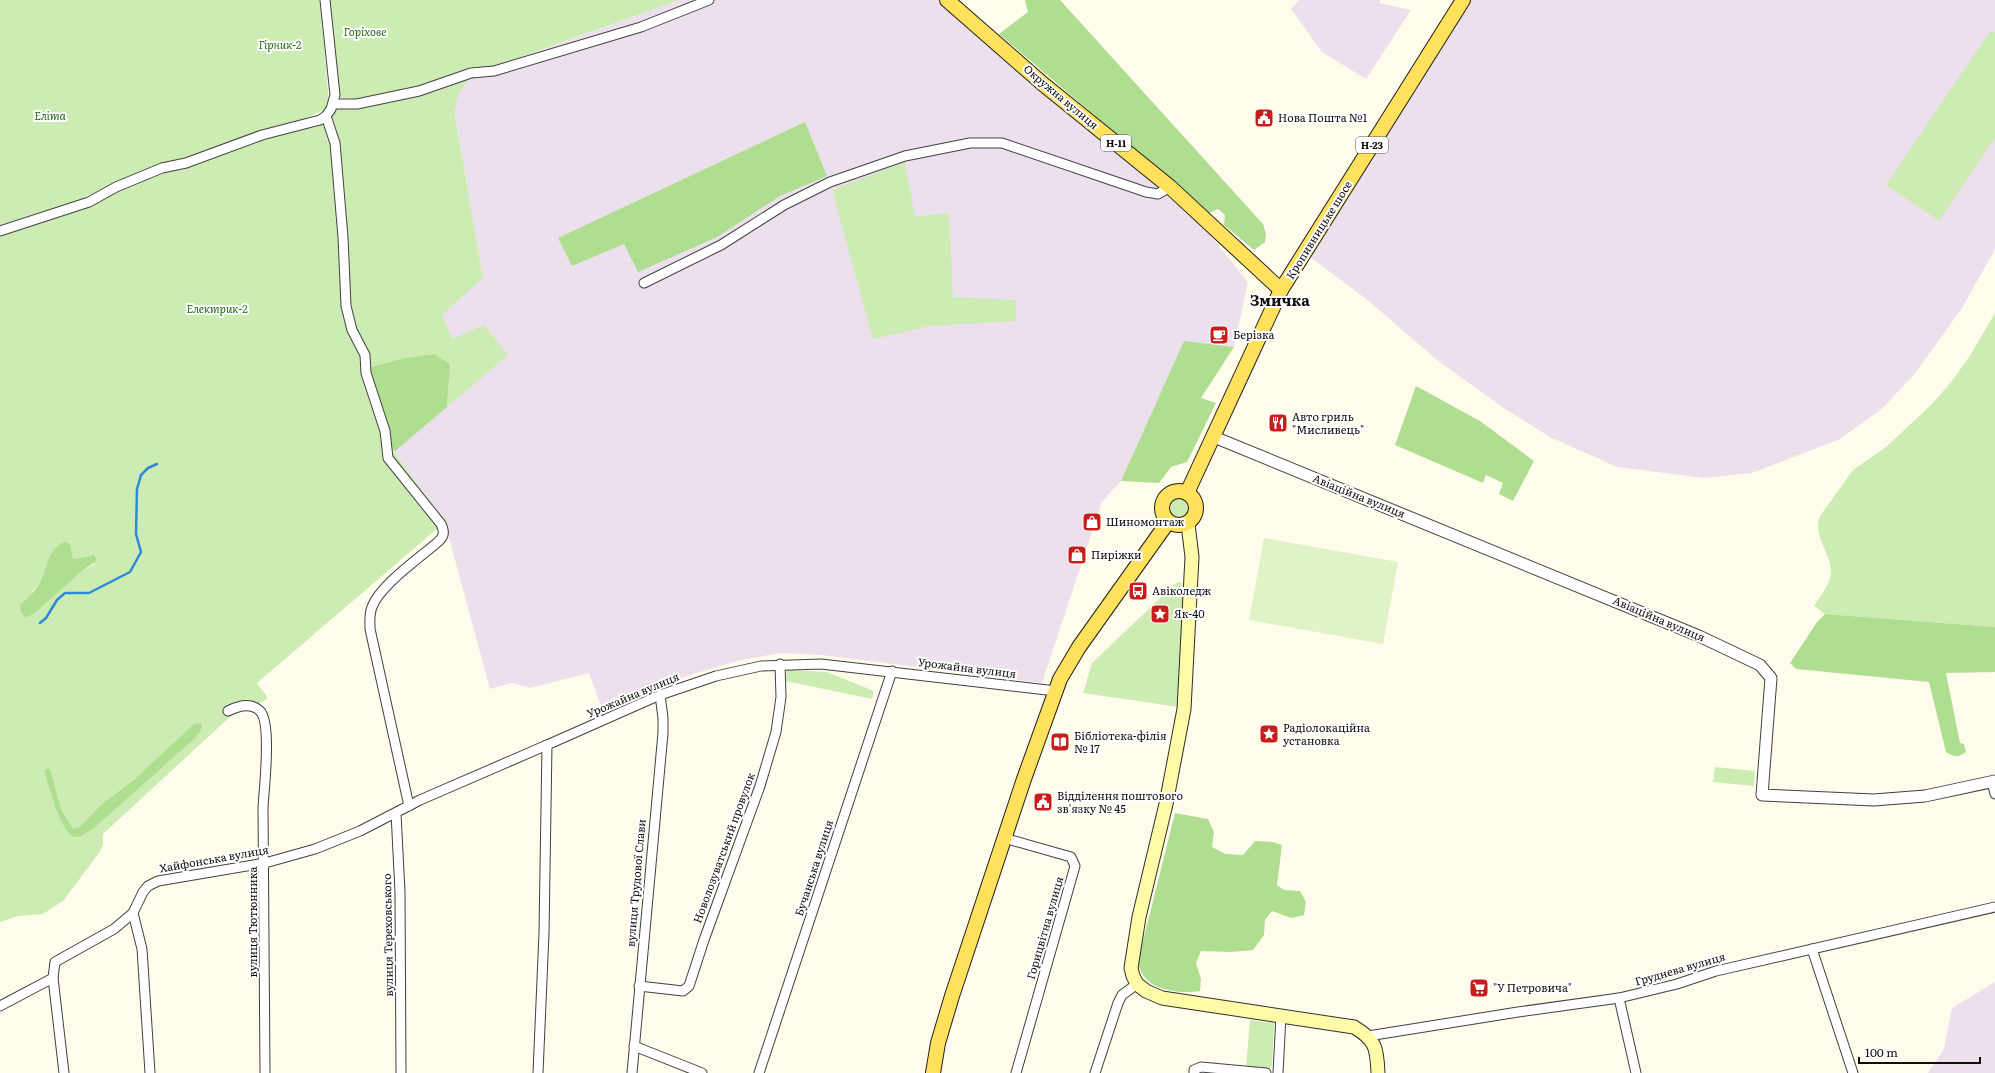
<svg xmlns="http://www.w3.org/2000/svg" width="1995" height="1073" font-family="Literata,serif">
<rect width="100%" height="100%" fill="#fffcec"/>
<g fill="#ece0ec">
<polygon points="679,0 938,0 1041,90 1191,211 1248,282 1234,347 1184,342 1121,481 1102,502 1042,683 822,655 781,653 741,660 693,674 602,709 589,673 530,688 512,683 490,689 445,523 394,452 507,355 452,339 441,315 483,278 455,115 457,96 463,85 473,75"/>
<polygon points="1299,0 1380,0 1380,3 1411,10 1366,79 1322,52 1291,9"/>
<polygon points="1471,0 1995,0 1995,249 1962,308 1916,372 1883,408 1840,439 1752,473 1704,478 1617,467 1550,437 1505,409 1437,360 1365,298 1310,257"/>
<polygon points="1995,982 1995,1073 1928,1073 1944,1049 1952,1008"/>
</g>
<g fill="#cdecb3" fill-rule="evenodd">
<polygon points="0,0 320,0 329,102 328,108 300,121 260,131 185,161 158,166 112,183 78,201 0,226"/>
<polygon points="329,0 679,0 485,70 419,88 359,100 338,97"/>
<polygon points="1991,30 1995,33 1995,138 1939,221 1886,185"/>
<path d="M473,75C459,89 457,96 455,115L483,278L442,315L452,339L484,325L508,355L447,407L449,382L434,354L405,358L371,367L369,354L355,329L349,306L330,116L337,107Z"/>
<path d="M324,122L332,143L341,273L361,356L362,378L381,435L385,459L394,452L445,522L257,683L268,698L255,707L232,715L103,834V844L99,853L63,901L43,914L18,916L0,922V234L138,181L187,167L261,138ZM66,541L70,544L73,559L94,555L95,564L83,570L35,613L26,618C28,610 29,600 32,593C34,588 39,585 42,580C48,567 49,547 66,541Z"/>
<polygon points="905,162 915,217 949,213 953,297 1016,300 1016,321 930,326 873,339 832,190"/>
<path d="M1995,313V627L1825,614L1814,606C1820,597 1830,584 1831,573C1832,553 1812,538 1820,516L1853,470L1886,447L1932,404L1952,381L1971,354Z"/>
<circle cx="1179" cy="508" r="11"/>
<polygon points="1181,582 1183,590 1179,707 1083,693 1092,663 1176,583"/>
<polygon points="787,670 827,672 874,691 872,699 786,681"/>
<polygon points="1715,767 1755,771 1754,786 1713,782"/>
<polygon points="1250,1020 1274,1023 1272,1066 1269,1069 1246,1067"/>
</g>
<g fill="#afde91">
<polygon points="1025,0 1060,0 1263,224 1266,234 1265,242 1254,250 1224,225 1225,215 1218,209 1209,213 999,34 1028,12"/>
<polygon points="805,122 827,176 780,196 717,237 638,272 624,244 572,266 558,238"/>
<polygon points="1184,341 1234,347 1201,398 1216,403 1187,462 1171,467 1159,483 1121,481"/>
<polygon points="434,354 450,364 447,407 394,452 390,444 370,373 371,367 405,358"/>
<polygon points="1416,386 1480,421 1534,461 1513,501 1499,494 1503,483 1486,475 1483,483 1395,445"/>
<path d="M66,541L70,544L73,559L94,555L97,561L83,570L35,613L26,618L21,612L20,605C28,598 36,590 41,581C48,567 48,547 66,541Z"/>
<path d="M1825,614L1995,627V672L1946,673L1960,743L1964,744L1966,752C1958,758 1954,757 1946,752L1929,682L1796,669L1790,663L1817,622Z"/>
<path d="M199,723L202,725L201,730L194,739L95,827C90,830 83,837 76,837C61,837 49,784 44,771L46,769H50L61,810L73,829L80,827L101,805L135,779L194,724Z"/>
<path d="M1175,813L1208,819L1214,832L1212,847L1225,854L1243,855L1255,841L1273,842L1282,845L1277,885L1284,890L1300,891L1306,902L1304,915L1291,918L1272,911L1265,920L1264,935L1253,950L1231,952L1201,951L1196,963L1201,979L1200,991C1180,994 1148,991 1140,969C1138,965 1139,958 1140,953Z"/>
</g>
<polygon fill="#e0f3c6" points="1264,538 1398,562 1383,644 1249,620"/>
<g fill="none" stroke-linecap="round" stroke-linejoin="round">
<polyline stroke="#2e8ad7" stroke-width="2.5" points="40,623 46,618 57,600 65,593 89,593 130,572 141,552 136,534 137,489 141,475 148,468 157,464"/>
<g stroke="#404040" stroke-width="11">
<g id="minor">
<polyline points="334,104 357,104 419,91 471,73 494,71 641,27 709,0"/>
<path d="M326,116L335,143L343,237L346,306L352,330L365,355L366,373L385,431L388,458L441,524C444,531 445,535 439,541C421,557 380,585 372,607C369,614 370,621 370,629L409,806"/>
<polyline points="0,231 89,202 116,187 162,168 186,163 262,135 320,120 326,116 331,109 335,95 325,0"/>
<polyline points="644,283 721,245 784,205 830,182 905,156 970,143 1002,143 1146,192 1158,194 1170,187"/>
<path d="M228,711C238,706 251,702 260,711C272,723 264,790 263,807L265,1073"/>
<polyline points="1992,782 1995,794"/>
<polyline points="396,813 400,892 401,1073"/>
<polyline points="1004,838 1071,857 1075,866 1016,1073"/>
<polyline points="1812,949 1853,1073"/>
<polyline points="639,986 683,991 689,986 704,940 760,786 776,732 781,697 780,664"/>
<polyline points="1619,998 1636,1073"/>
<polyline points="0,1006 53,978"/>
<polyline points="1368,1036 1518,1012 1619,998 1677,984 1716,971 1995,907"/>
<polyline points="634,1046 702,1073"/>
<polyline points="64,1073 53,978 55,962 114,929 133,913"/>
<polyline points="150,1073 142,949 133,913 143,892 148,886 158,881 265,863 315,849 360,831 420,800 547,745"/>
<polyline points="538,1073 544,933 547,745 660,695 716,676 761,666 821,664 1056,691"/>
<polyline points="632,1073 663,733 663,718 660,695"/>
<polyline points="759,1073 892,671"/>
<polyline points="1095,1073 1118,1003 1122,995 1137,984"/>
<polyline points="1194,1073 1194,1070 1201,1067 1266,1073"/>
<polyline points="1278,1073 1281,1016"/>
</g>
</g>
<g stroke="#404040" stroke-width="13">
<polyline id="tertiary" points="1214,437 1699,636 1760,665 1771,678 1762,795 1874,800 1925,796 1995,781"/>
</g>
<g stroke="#2f2f2f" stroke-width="15">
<path id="secondary" d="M1188,524L1192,557L1184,709L1166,804L1139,917L1131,968L1133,976L1137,984L1146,991L1162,998L1354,1027C1376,1040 1377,1048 1378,1073"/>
</g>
<g stroke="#1e1e1e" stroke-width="16">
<g id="primary">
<polyline points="947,0 1043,84 1170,187 1281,290"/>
<circle cx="1179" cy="508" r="17"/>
<polyline points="1187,493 1281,290 1463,0"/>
<polyline points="933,1073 938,1043 952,996 1024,779 1060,679 1079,647 1168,522"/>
</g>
</g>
<use href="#minor" stroke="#fff" stroke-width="9"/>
<use href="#tertiary" stroke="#fff" stroke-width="11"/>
<use href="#secondary" stroke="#fffaa7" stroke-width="13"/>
<use href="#primary" stroke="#ffe15c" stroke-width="14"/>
</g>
<defs>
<g id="civic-square" transform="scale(1)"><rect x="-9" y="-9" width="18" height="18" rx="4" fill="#c71d1b" stroke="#fff"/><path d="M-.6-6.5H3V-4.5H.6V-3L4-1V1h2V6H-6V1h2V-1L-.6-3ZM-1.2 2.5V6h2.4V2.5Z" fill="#fff"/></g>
<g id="cafe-square" transform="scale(1)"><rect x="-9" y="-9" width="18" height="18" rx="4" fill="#c71d1b" stroke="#fff"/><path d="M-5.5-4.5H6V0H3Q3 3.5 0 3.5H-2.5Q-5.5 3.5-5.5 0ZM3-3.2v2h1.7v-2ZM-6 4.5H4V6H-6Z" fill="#fff"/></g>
<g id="restaurant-square" transform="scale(1)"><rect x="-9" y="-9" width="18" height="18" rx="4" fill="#c71d1b" stroke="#fff"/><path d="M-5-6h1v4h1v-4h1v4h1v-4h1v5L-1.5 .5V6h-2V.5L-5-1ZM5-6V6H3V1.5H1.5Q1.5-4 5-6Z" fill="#fff"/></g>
<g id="shop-square" transform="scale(1)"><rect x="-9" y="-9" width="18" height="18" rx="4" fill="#c71d1b" stroke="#fff"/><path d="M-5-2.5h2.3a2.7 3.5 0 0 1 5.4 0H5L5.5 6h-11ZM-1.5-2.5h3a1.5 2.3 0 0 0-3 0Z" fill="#fff"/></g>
<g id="bus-square" transform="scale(1)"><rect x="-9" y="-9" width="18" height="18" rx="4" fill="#c71d1b" stroke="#fff"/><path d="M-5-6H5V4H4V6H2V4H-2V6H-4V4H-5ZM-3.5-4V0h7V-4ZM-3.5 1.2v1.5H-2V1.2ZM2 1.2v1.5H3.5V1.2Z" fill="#fff"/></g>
<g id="sight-square" transform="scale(1)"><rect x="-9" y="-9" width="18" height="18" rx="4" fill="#c71d1b" stroke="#fff"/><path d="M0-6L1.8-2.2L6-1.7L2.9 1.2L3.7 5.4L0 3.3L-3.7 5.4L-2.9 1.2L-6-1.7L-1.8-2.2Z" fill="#fff"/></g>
<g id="library-square" transform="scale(1)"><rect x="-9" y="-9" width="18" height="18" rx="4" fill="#c71d1b" stroke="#fff"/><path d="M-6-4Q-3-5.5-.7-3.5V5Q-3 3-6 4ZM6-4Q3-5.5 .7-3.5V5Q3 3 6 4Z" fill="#fff"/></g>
<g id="supermarket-square" transform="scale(1)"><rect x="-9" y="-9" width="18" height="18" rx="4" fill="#c71d1b" stroke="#fff"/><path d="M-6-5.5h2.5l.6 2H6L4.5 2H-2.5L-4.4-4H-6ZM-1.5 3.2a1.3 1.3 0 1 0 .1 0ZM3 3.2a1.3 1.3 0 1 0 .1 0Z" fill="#fff"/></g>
</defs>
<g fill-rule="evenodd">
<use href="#civic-square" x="1264" y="118"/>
<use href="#cafe-square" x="1219" y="335"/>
<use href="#restaurant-square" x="1278" y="423"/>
<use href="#shop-square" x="1092" y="522"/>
<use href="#shop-square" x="1077" y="555"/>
<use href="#bus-square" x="1138" y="591"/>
<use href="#sight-square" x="1160" y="614"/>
<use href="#sight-square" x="1269" y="734"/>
<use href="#library-square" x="1060" y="742"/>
<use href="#civic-square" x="1043" y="802"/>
<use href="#supermarket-square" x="1479" y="988"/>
</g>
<g text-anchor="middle" stroke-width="4" stroke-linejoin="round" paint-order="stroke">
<g fill="#fff" stroke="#565656" stroke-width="1">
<rect x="1101" y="135" width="30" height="16" rx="3"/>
<rect x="1356" y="137" width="32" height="16" rx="3"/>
</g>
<g font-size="10" font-weight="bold" fill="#0d0d0d">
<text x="1116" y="147">Н-11</text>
<text x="1372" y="149">Н-23</text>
</g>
<g font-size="11" font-style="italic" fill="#246918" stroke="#fff">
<text x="365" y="36">Горіхове</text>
<text x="280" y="49">Гірник-2</text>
<text x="50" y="120">Еліта</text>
<text x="217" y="313">Електрик-2</text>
</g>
<g font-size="11" fill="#0d0d0d" stroke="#fff">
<text transform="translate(1061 97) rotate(40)" y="4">Окружна вулиця</text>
<text transform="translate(1319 230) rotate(-58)" y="4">Кропивницьке шосе</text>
<text transform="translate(1359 496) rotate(22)" y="4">Авіаційна вулиця</text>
<text transform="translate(1659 619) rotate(23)" y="4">Авіаційна вулиця</text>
<text transform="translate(967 668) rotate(7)" y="4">Урожайна вулиця</text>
<text transform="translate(633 695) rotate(-23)" y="4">Урожайна вулиця</text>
<text transform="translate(724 848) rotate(-70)" y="4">Новолозуватський провулок</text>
<text transform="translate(214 859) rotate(-10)" y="4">Хайфонська вулиця</text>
<text transform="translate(814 868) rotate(-72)" y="4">Бучанська вулиця</text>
<text transform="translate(636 883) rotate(-85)" y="4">вулиця Трудової Слави</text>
<text transform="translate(253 922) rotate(-90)" y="4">вулиця Тютюнника</text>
<text transform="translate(1045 928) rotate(-74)" y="4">Горицвітна вулиця</text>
<text transform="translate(388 935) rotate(-91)" y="4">вулиця Тереховського</text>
<text transform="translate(1680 969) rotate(-16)" y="4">Груднева вулиця</text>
</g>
<g font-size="11" fill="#0d0d0d" stroke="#fff" text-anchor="start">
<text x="1278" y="122">Нова Пошта №1</text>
<text x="1233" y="339">Берізка</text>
<text x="1292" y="421">Авто гриль<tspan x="1292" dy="13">"Мисливець"</tspan></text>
<text x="1106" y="526">Шиномонтаж</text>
<text x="1091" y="559">Пиріжки</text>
<text x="1152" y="595">Авіколедж</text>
<text x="1174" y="618">Як-40</text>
<text x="1283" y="732">Радіолокаційна<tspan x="1283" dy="13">установка</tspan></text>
<text x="1074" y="740">Бібліотека-філія<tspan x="1074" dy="13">№ 17</tspan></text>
<text x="1057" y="800">Відділення поштового<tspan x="1057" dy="13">зв'язку № 45</tspan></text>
<text x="1493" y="992">"У Петровича"</text>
</g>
<g font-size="15" font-weight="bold" fill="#0d0d0d" stroke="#fff">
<text x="1280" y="306">Змичка</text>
</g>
</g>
<path d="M1859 1057v6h121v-6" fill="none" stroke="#0d0d0d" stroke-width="2"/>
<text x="1865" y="1057" font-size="12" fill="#0d0d0d" stroke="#ffffff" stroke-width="3" paint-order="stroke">100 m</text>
</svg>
